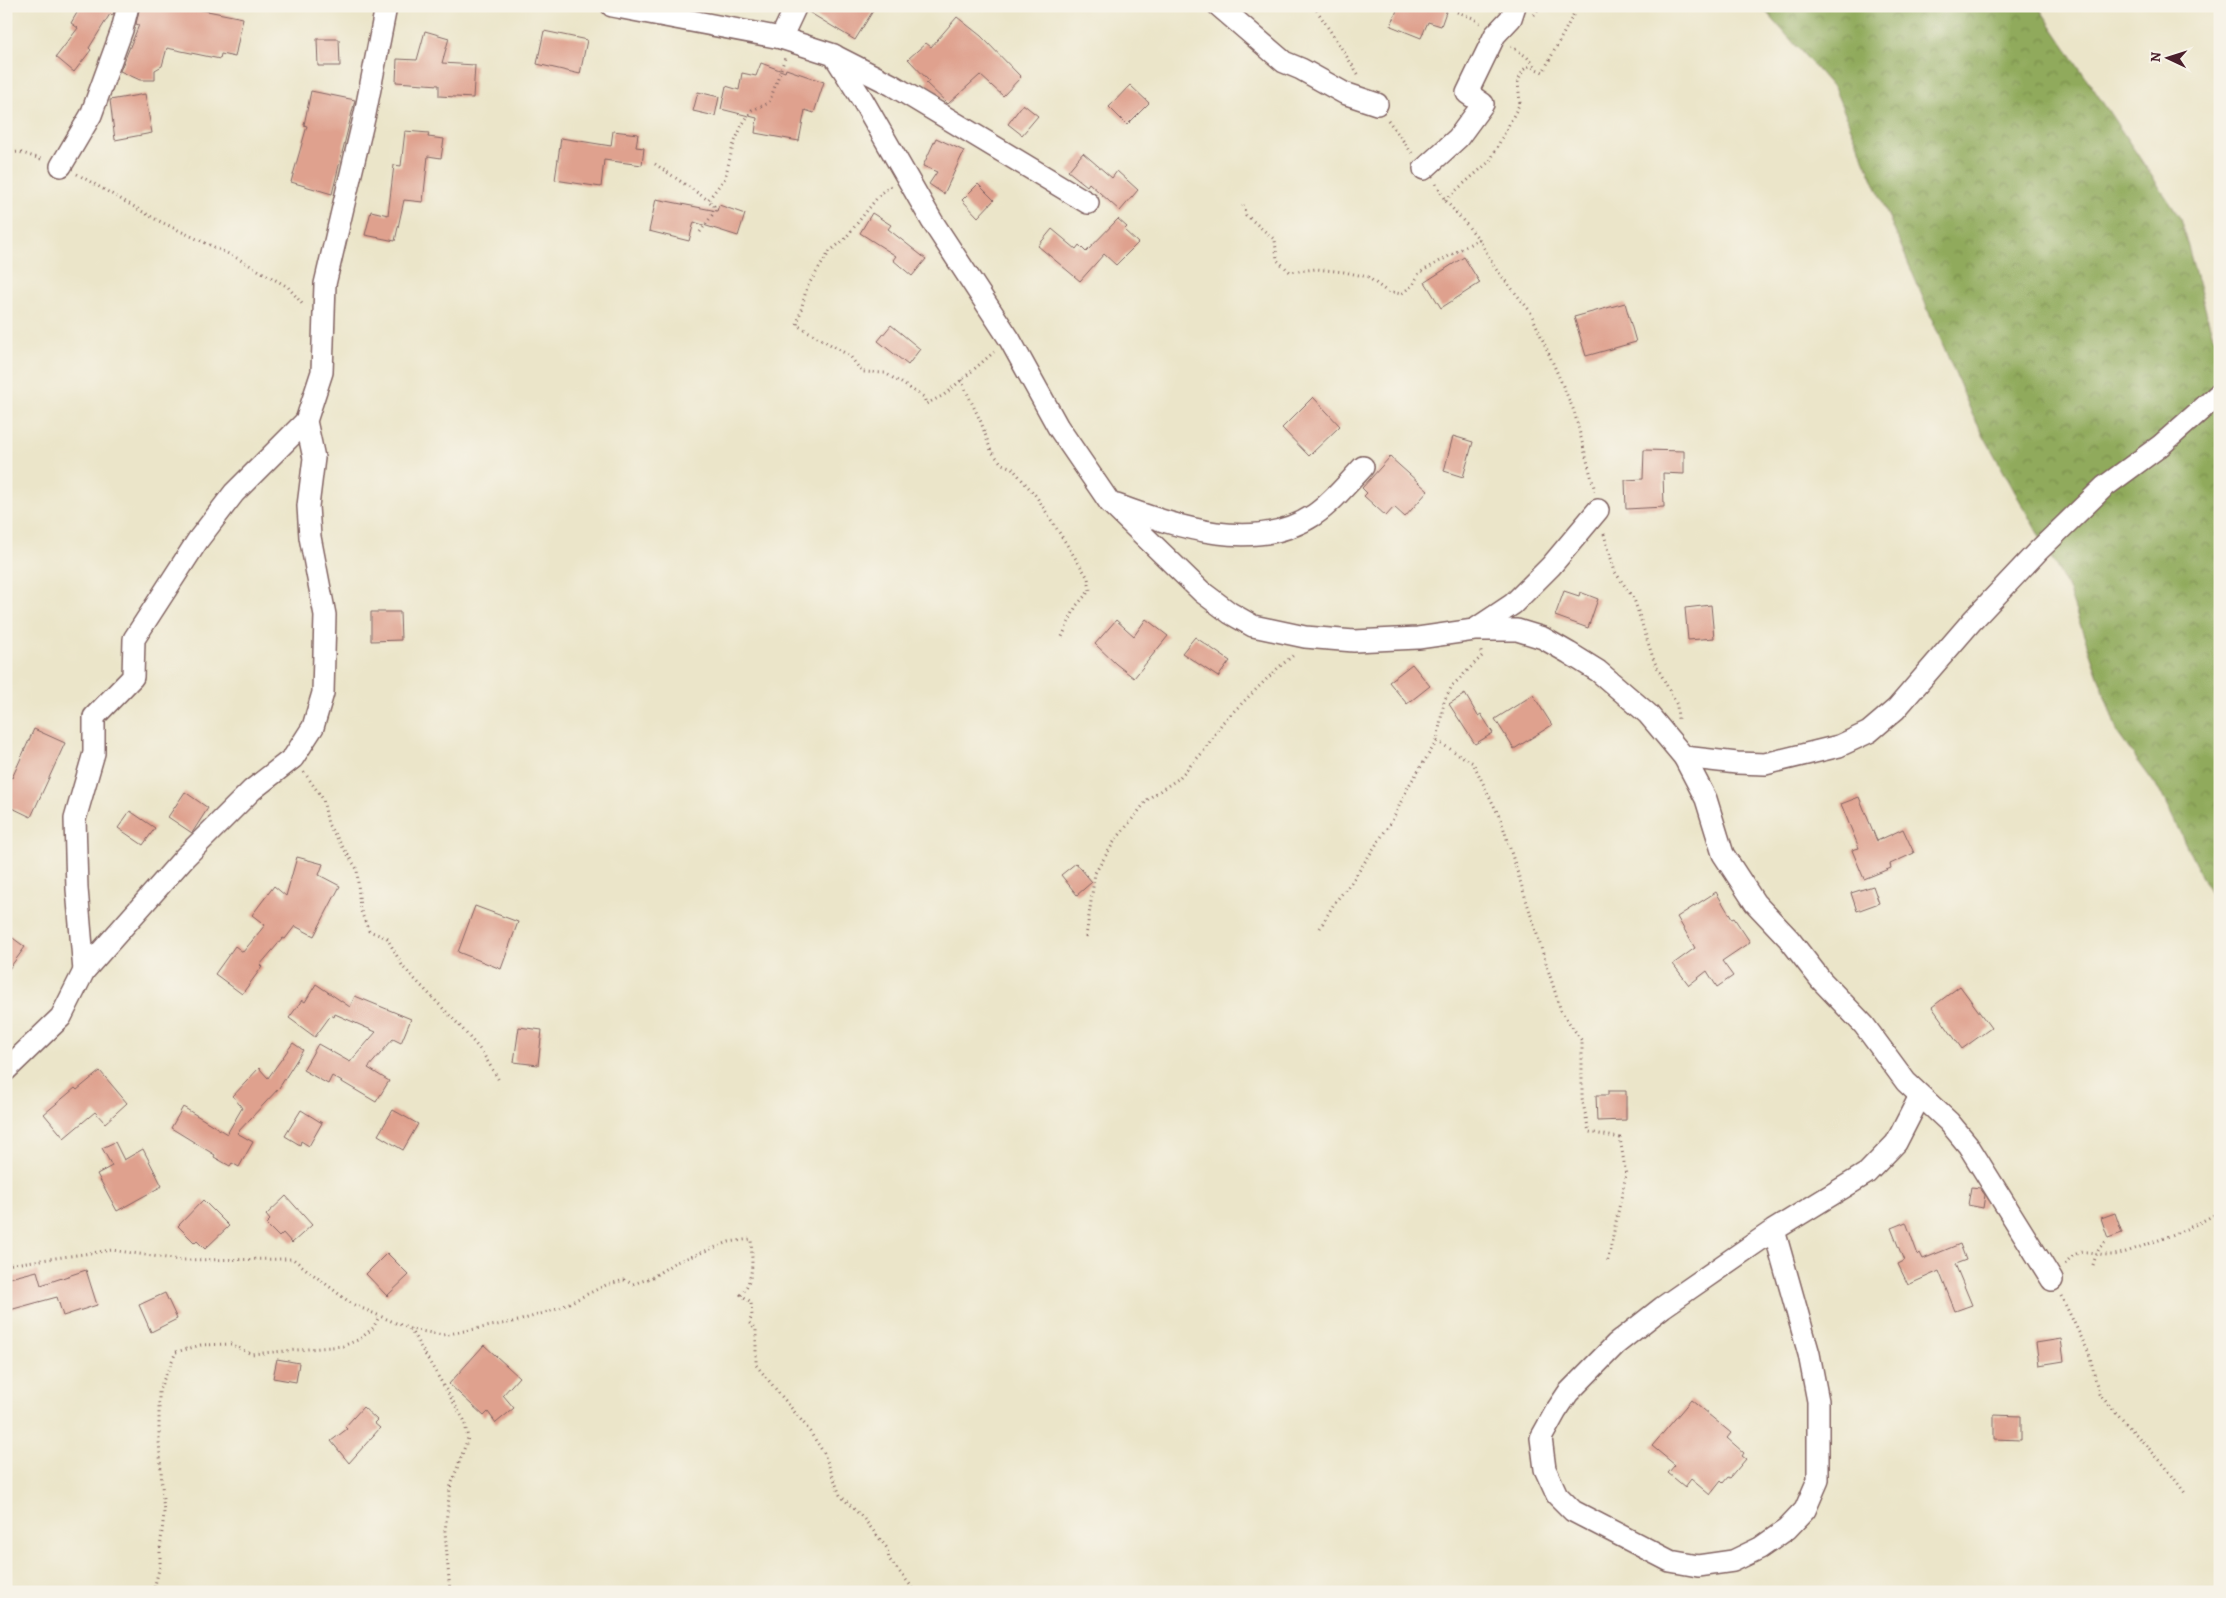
<svg xmlns="http://www.w3.org/2000/svg" width="2226" height="1598" font-family="Alegreya,serif">
<defs>
<pattern id="forest-crowns" width="20" height="18" patternUnits="userSpaceOnUse" patternTransform="scale(1.25)"><rect width="20" height="18" fill="#90aa5c"/><path d="M2 6a3 3 0 1 1 6 0M12 15a3 3 0 1 1 6 0" fill="none" stroke="#788a4c"/></pattern>
</defs>
<rect width="100%" height="100%" fill="#f7f3e8"/>
<filter id="ink" filterUnits="userSpaceOnUse"><feTurbulence type="fractalNoise" baseFrequency=".02" numOctaves="2"/><feDisplacementMap in="SourceGraphic" scale="10" xChannelSelector="R" yChannelSelector="G"/><feConvolveMatrix kernelMatrix="1 2 1 2 8 2 1 2 1" color-interpolation-filters="sRGB"/></filter>
<filter id="wash" filterUnits="userSpaceOnUse"><feTurbulence type="fractalNoise" baseFrequency=".0096" numOctaves="4" result="noise"/><feDisplacementMap in="SourceGraphic" scale="20" xChannelSelector="R" yChannelSelector="G"/><feGaussianBlur stdDeviation="1.12" result="paint"/><feColorMatrix in="noise" values="0 0 0 0 0 0 0 0 0 0 0 0 0 0 0 0 0 1.4 0 .05"/><feComposite in="paint" operator="in"/></filter>
<g filter="url(#wash)">
<rect width="100%" height="100%" fill="#ebe5c9"/>
<polygon fill="url(#forest-crowns)" stroke="#6d6444" points="1761,6 2038,6 2180,218 2212,333 2220,346 2220,915 2160,791 2118,734 2067,586 1973,416 1835,90"/>
<g id="blocks">
<g fill="#dfa18e">
<polygon points="81,6 115,6 113,15 110,14 89,48 91,50 74,72 56,57 78,28 71,23"/>
<polygon points="140,6 182,6 243,18 235,57 221,54 220,59 167,48 162,66 155,70 155,80 140,80 120,71 139,25 136,24"/>
<polygon points="808,6 876,6 855,40 807,11"/>
<polygon points="1391,6 1439,6 1447,9 1441,26 1428,22 1421,38 1391,26 1397,10 1391,8"/>
<polygon points="957,17 981,36 1021,77 1003,96 980,75 948,104 926,83 929,81 908,59 926,43 931,47"/>
<polygon points="425,31 449,38 442,63 475,65 473,98 439,96 439,85 396,82 397,59 417,60"/>
<polygon points="544,31 587,40 580,74 537,64"/>
<polygon points="317,39 339,39 340,66 318,66"/>
<polygon points="761,63 785,72 786,69 824,82 814,113 805,110 799,141 755,133 757,118 721,109 726,86 739,90 742,73 756,76"/>
<polygon points="1130,85 1149,103 1127,125 1109,107"/>
<polygon points="311,91 355,100 332,194 291,182 307,126 304,125"/>
<polygon points="698,92 719,97 715,116 693,111"/>
<polygon points="145,94 152,133 115,140 110,100"/>
<polygon points="1023,104 1038,116 1022,135 1008,124"/>
<polygon points="405,131 429,133 428,137 444,139 441,158 428,156 423,202 404,200 395,241 365,235 371,211 388,215 394,165 401,166"/>
<polygon points="613,131 638,134 636,147 644,148 642,165 604,160 601,187 555,180 561,138 611,146"/>
<polygon points="936,138 964,151 944,194 929,184 937,172 923,166"/>
<polygon points="1083,153 1112,178 1117,171 1138,190 1120,211 1089,183 1087,186 1068,171"/>
<polygon points="978,184 994,200 978,217 962,200"/>
<polygon points="656,199 717,211 719,205 745,214 738,236 694,222 689,241 649,231"/>
<polygon points="872,213 891,225 888,229 926,259 912,276 893,260 896,256 860,233"/>
<polygon points="1118,219 1127,227 1124,230 1138,243 1116,265 1104,254 1080,281 1038,246 1052,229 1076,249 1079,245 1086,252"/>
<polygon points="1464,257 1480,283 1441,308 1425,282"/>
<polygon points="1625,303 1636,342 1586,356 1574,317"/>
<polygon points="891,325 920,349 908,365 878,341"/>
<polygon points="1313,397 1340,426 1309,456 1282,428"/>
<polygon points="1453,436 1473,442 1463,477 1444,471"/>
<polygon points="1644,450 1684,451 1684,474 1663,473 1664,507 1626,509 1625,480 1643,479"/>
<polygon points="1390,457 1428,491 1405,517 1394,507 1386,516 1364,496 1367,493 1362,488"/>
<polygon points="1564,591 1579,596 1580,592 1598,599 1588,628 1555,616"/>
<polygon points="1711,605 1714,638 1688,640 1685,608"/>
<polygon points="371,612 400,612 401,640 371,641"/>
<polygon points="1146,619 1168,636 1134,678 1116,664 1095,644 1116,620 1134,636"/>
<polygon points="1195,637 1230,661 1218,677 1182,653"/>
<polygon points="1412,664 1430,686 1407,704 1389,682"/>
<polygon points="1465,694 1478,716 1481,714 1493,733 1475,744 1449,704"/>
<polygon points="1533,695 1552,725 1514,749 1495,719"/>
<polygon points="34,729 65,743 31,817 6,805 6,774 12,778"/>
<polygon points="185,792 208,808 192,833 168,817"/>
<polygon points="1859,797 1877,841 1903,829 1914,853 1890,864 1891,868 1864,879 1852,850 1859,848 1841,804"/>
<polygon points="130,811 155,828 143,845 118,828"/>
<polygon points="297,857 323,864 319,875 340,886 314,936 295,926 285,939 283,938 260,965 262,967 242,994 215,974 235,946 243,952 265,925 252,915 274,886 286,896"/>
<polygon points="1076,863 1092,882 1077,895 1061,875"/>
<polygon points="1873,886 1879,903 1857,911 1851,893"/>
<polygon points="1716,892 1732,919 1734,918 1750,942 1722,961 1733,976 1717,987 1707,971 1689,985 1673,964 1695,948 1677,917"/>
<polygon points="475,906 518,922 501,969 458,952"/>
<polygon points="6,933 25,947 6,973"/>
<polygon points="316,984 350,1007 355,996 411,1019 401,1043 393,1039 368,1068 389,1081 376,1102 332,1076 328,1084 303,1070 318,1044 350,1062 376,1032 335,1014 334,1017 331,1015 315,1037 289,1018 302,1000 305,1002"/>
<polygon points="1960,986 1991,1028 1962,1049 1932,1007"/>
<polygon points="519,1027 542,1030 538,1065 514,1062"/>
<polygon points="293,1043 303,1050 279,1088 237,1133 253,1142 239,1167 232,1163 230,1166 214,1157 215,1155 171,1128 183,1107 227,1134 242,1108 233,1096 259,1068 268,1078"/>
<polygon points="100,1071 127,1103 105,1123 95,1112 64,1138 44,1114 75,1088 77,1090"/>
<polygon points="1608,1091 1626,1091 1626,1120 1597,1121 1596,1095 1608,1095"/>
<polygon points="301,1110 322,1123 309,1146 301,1141 300,1145 285,1136"/>
<polygon points="393,1110 418,1124 403,1150 378,1135"/>
<polygon points="115,1142 124,1160 143,1149 162,1186 117,1211 97,1174 112,1166 102,1148"/>
<polygon points="1971,1187 1980,1188 1985,1195 1983,1208 1968,1205"/>
<polygon points="286,1196 312,1225 292,1243 283,1233 279,1237 266,1224 270,1220 266,1215"/>
<polygon points="203,1200 229,1226 205,1249 197,1241 195,1243 178,1226"/>
<polygon points="2115,1213 2122,1233 2108,1238 2101,1218"/>
<polygon points="1906,1222 1918,1255 1920,1253 1923,1259 1960,1244 1966,1260 1955,1264 1972,1305 1955,1311 1939,1271 1908,1285 1898,1264 1904,1261 1891,1228"/>
<polygon points="387,1253 409,1275 387,1296 366,1274"/>
<polygon points="86,1270 97,1305 63,1316 57,1297 6,1311 6,1279 37,1271 41,1285"/>
<polygon points="165,1293 177,1319 151,1332 139,1305"/>
<polygon points="2061,1339 2064,1361 2039,1365 2036,1343"/>
<polygon points="484,1345 519,1377 503,1395 514,1408 496,1423 488,1412 484,1416 449,1384"/>
<polygon points="277,1359 299,1363 296,1382 273,1378"/>
<polygon points="1691,1400 1731,1433 1727,1438 1744,1453 1742,1456 1746,1459 1730,1478 1728,1477 1723,1483 1721,1481 1710,1495 1691,1479 1685,1487 1668,1473 1675,1465 1652,1446"/>
<polygon points="363,1407 377,1420 374,1423 380,1428 349,1463 331,1441 347,1429 345,1427"/>
<polygon points="1994,1415 2021,1416 2021,1440 1994,1439"/>
</g>
</g>
</g>
<g filter="url(#ink)">
<use href="#blocks" fill-opacity="0" stroke="#826462" stroke-width="1"/>
<g fill="none" stroke-linecap="round" stroke-linejoin="round">
<g stroke="#826462" stroke-width="24">
<g id="street">
<polyline points="612,6 781,38 834,55 862,99 932,221 1010,340 1058,427 1110,503 1202,592 1230,613 1253,626 1305,637 1354,641 1418,638 1474,630 1517,630 1543,638 1569,653 1598,671 1648,714 1684,757 1706,799 1723,854 1755,903 1789,939 1821,980 1864,1025 1906,1082 1949,1122 1968,1145 2052,1280"/>
<polyline points="1219,6 1284,62 1301,69 1344,93 1377,104"/>
<polyline points="781,38 796,6"/>
<polyline points="835,56 892,85 1088,203"/>
<polyline points="61,166 91,115 122,30 128,6"/>
<polyline points="1424,169 1458,138 1483,104 1467,93 1495,35 1511,18 1515,6"/>
<path d="M1117,505C1177,527 1255,554 1314,515C1332,503 1348,483 1363,467"/>
<polyline points="1474,630 1513,604 1551,566 1598,510"/>
<polyline points="1684,757 1737,763 1765,764 1839,746 1869,732 1896,709 1972,621 2037,552 2104,487 2160,446 2220,393"/>
<polyline points="84,971 77,889 75,819 94,753 94,717 133,677 134,639 198,540 234,493 306,421"/>
<polyline points="6,1070 61,1017 84,971 185,857 252,790 293,758 313,727 323,693 325,615 310,537 308,506 314,458 306,421 322,372 325,284 365,114 386,7"/>
<polyline points="1774,1230 1809,1354 1818,1401 1818,1480 1805,1510 1787,1529 1760,1548 1733,1561 1698,1566 1670,1561 1573,1511 1557,1495 1545,1469 1541,1438 1556,1411 1568,1393 1616,1344 1663,1307 1774,1230 1867,1173 1896,1143 1920,1096"/>
</g>
</g>
<g stroke="#826462" stroke-width="3" stroke-dasharray="1 4" stroke-linecap="butt">
<polyline points="1314,6 1360,77"/>
<polyline points="1457,12 1473,18 1480,23"/>
<polyline points="1534,15 1540,6"/>
<polyline points="1511,46 1527,57 1537,68"/>
<polyline points="1388,120 1412,153"/>
<polyline points="6,153 19,152 44,160"/>
<polyline points="655,164 708,200"/>
<polyline points="77,174 157,220 235,257 288,287 304,306"/>
<polyline points="1436,184 1445,200 1479,239 1495,268 1530,311 1574,411 1595,491"/>
<polyline points="891,186 881,193 844,240 830,251 807,287 797,325 850,356 862,372 885,373 924,397 926,404 944,395 994,352"/>
<polyline points="1445,200 1490,161 1520,103 1518,82 1523,70 1529,66 1543,72 1578,6"/>
<polyline points="1243,205 1246,215 1275,240 1277,260 1290,272 1316,269 1344,272 1368,277 1386,291 1401,294 1413,285 1419,273 1479,239"/>
<polyline points="700,232 713,214 714,206 708,200 725,178 733,146 742,125 752,110 769,103 785,58"/>
<polyline points="961,380 981,422 991,451 1002,464 1012,468 1036,496 1088,578 1090,590 1076,606 1061,639"/>
<polyline points="1604,534 1615,572 1634,599 1654,661 1677,705 1678,719"/>
<polyline points="1437,741 1473,763 1501,820 1561,1011 1582,1041 1582,1098 1589,1132 1620,1138 1626,1175 1607,1264"/>
<polyline points="304,772 323,799 328,824 357,869 360,909 369,931 387,938 403,967 459,1025 482,1052 500,1082"/>
<polyline points="1320,928 1335,902 1351,883 1393,819 1408,787 1437,741 1444,701 1452,686 1482,656 1480,648"/>
<polyline points="1086,937 1095,873 1114,842 1149,798 1178,779 1203,752 1223,722 1279,667 1295,654"/>
<path d="M2065,1264C2081,1243 2092,1256 2113,1255C2123,1254 2134,1249 2143,1246C2172,1235 2193,1228 2220,1211"/>
<path d="M6,1265L112,1250L180,1260L293,1259L352,1304L410,1329L443,1335L518,1321L557,1309L606,1285L624,1280L633,1284L651,1278L674,1263L729,1242L751,1239C752,1260 755,1278 741,1295L751,1302L752,1316L749,1323L756,1330V1365L806,1426L824,1453L840,1495L864,1519L887,1548L889,1559L916,1592"/>
<path d="M2093,1265C2096,1255 2098,1246 2108,1241"/>
<polyline points="2061,1296 2089,1353 2099,1394 2165,1466 2185,1493"/>
<polyline points="410,1329 464,1420 468,1438 450,1488 445,1531 450,1592"/>
<polyline points="6,1331 7,1329"/>
<polyline points="153,1592 160,1566 160,1549 164,1514 159,1441 159,1390 176,1352 201,1345 231,1344 251,1354 343,1346 360,1339 373,1328 379,1317"/>
</g>
<use href="#street" stroke="#fff" stroke-width="21"/>
</g>
</g>
<rect width="2226" height="1598" fill="none" stroke="#f7f3e8" stroke-width="25"/>
<g transform="translate(2168 58) rotate(274)" stroke="#f7f3e8" stroke-width="4" paint-order="stroke">
<path d="M0-4L9 19L0 12L-9 19Z" fill="#4a1f2b"/>
<text y="-8" font-size="14" font-weight="bold" text-anchor="middle" fill="#4a1f2b">N</text>
</g>
</svg>
